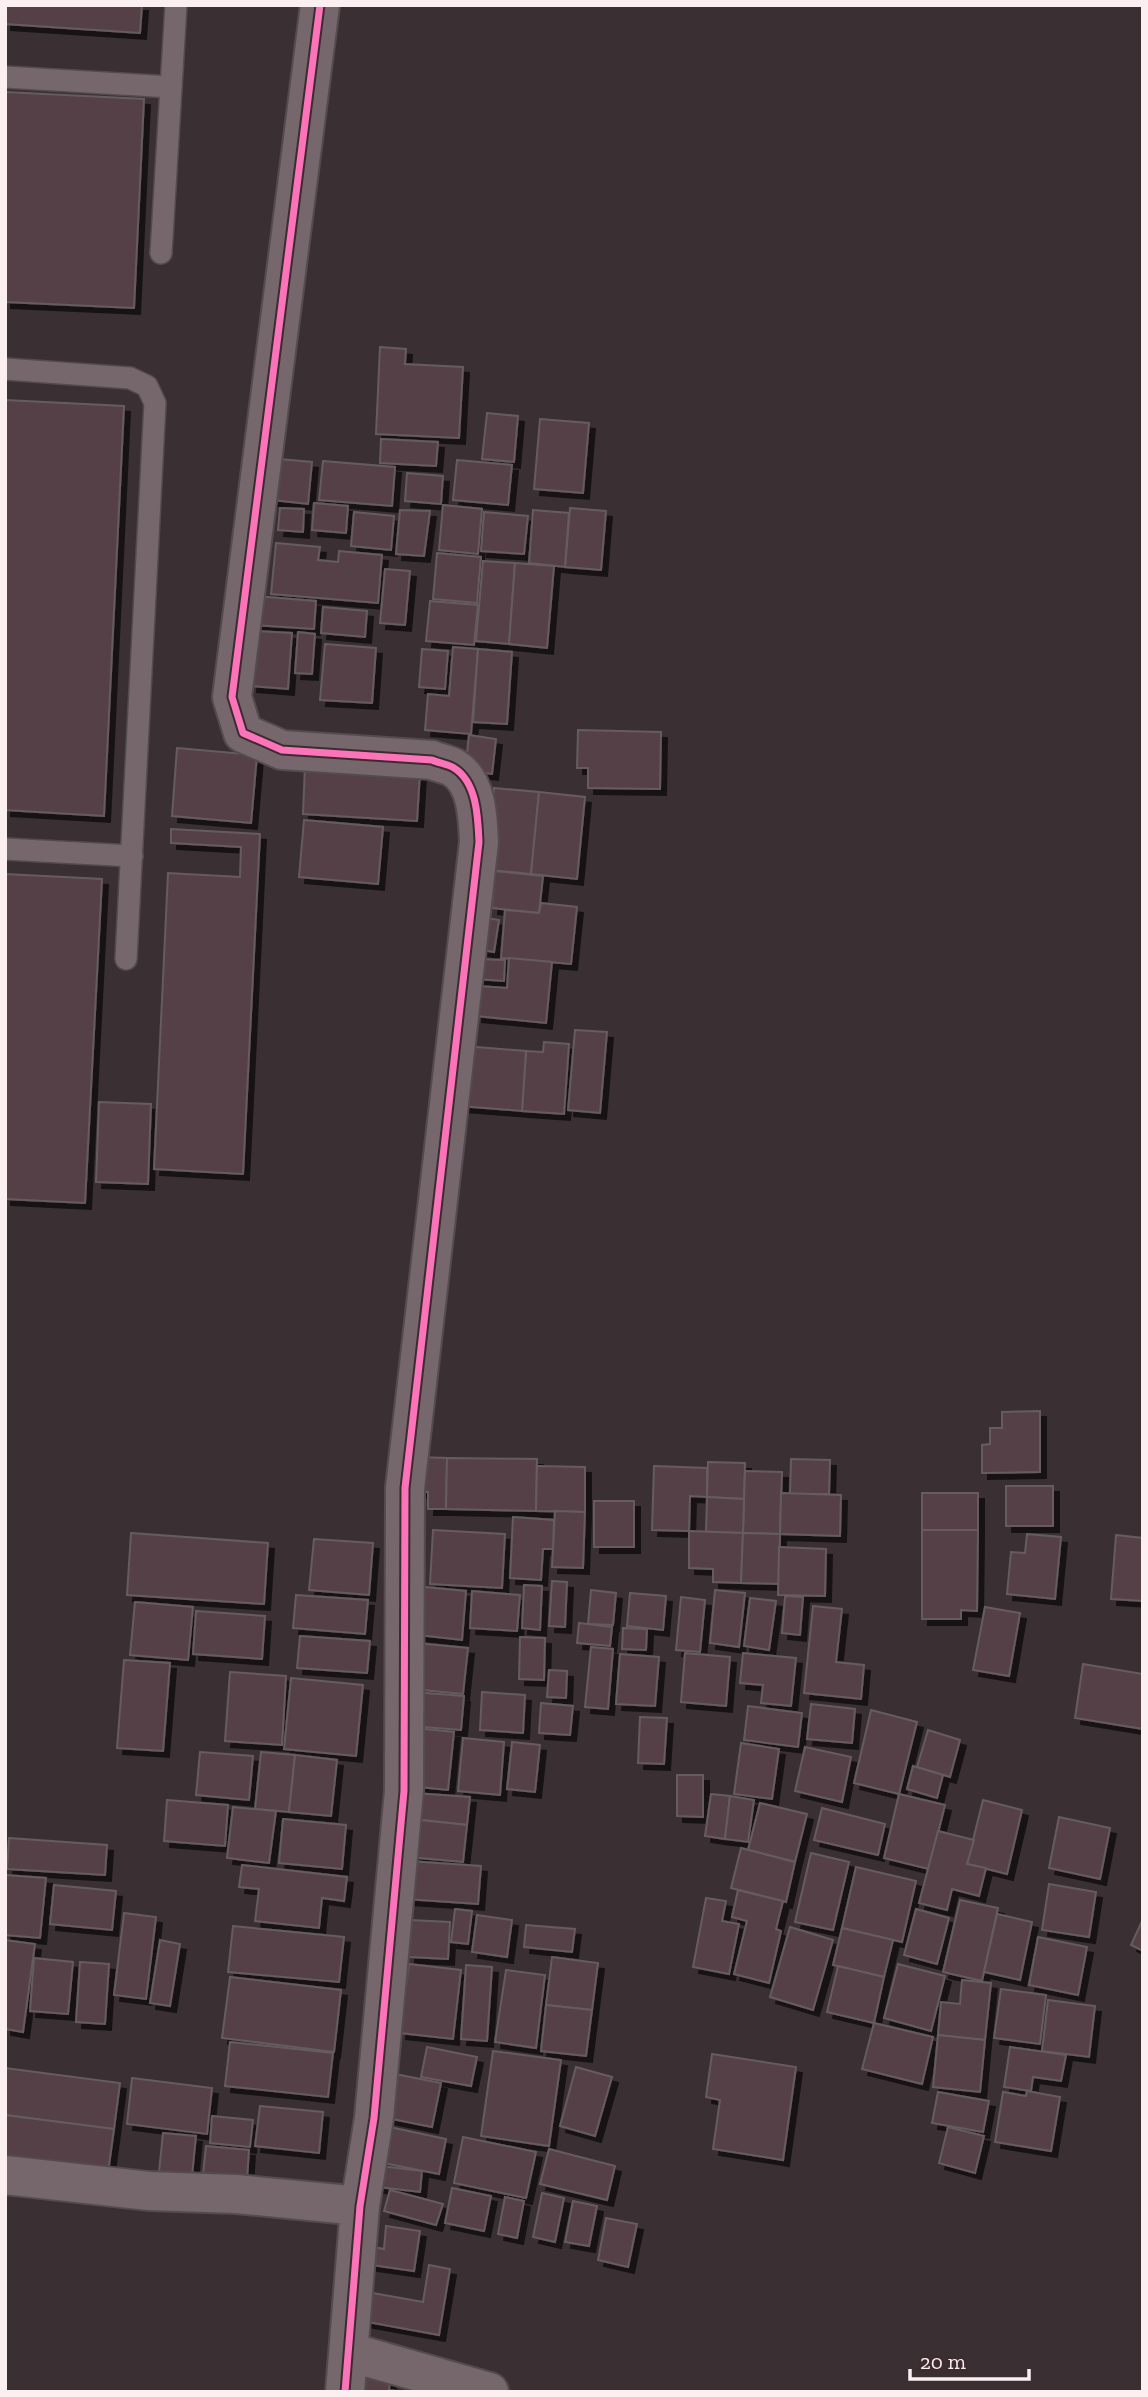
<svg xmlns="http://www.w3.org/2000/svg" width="1148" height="2397" font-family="'Zilla Slab',serif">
<defs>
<filter id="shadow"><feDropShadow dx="6" dy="6" stdDeviation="0" flood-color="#0009"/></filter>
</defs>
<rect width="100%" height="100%" fill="#3a2f32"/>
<g fill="#544147" stroke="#665c5f" stroke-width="2" filter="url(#shadow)">
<polygon points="5,5 142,5 140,33 5,24"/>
<polygon points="5,92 144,99 134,308 5,302"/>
<polygon points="380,347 406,349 405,364 463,367 459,438 376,434"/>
<polygon points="5,400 124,406 104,816 5,810"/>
<polygon points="487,413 518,416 514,462 482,459"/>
<polygon points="540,419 589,423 583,493 534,489"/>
<polygon points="381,439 438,442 436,466 380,463"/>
<polygon points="268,458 312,462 308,504 264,499"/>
<polygon points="457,460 512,465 508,505 453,500"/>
<polygon points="323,461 395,467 392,506 319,500"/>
<polygon points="407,473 443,476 441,504 405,501"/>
<polygon points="314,503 348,506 346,533 312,530"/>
<polygon points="443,505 482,509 478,554 439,550"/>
<polygon points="280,508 304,509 303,532 278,530"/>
<polygon points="570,508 606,511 601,570 565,567"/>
<polygon points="400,510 430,511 424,556 396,554"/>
<polygon points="533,510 569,513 565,567 529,563"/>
<polygon points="354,512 394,516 391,550 351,546"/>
<polygon points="484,512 528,516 524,554 481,551"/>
<polygon points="276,543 320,547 318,560 338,562 339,551 382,555 378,603 271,594"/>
<polygon points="437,553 481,557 477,603 433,599"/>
<polygon points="483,561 515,563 509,644 476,641"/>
<polygon points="515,563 554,566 547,648 509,644"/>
<polygon points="385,569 410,571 405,625 380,623"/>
<polygon points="255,596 316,601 314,629 253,625"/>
<polygon points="430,601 478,605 474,645 426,641"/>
<polygon points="323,607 367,611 365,637 321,633"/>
<polygon points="256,631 292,633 288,689 251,686"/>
<polygon points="298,632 315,634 312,674 295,673"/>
<polygon points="325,644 376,648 372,703 320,700"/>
<polygon points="453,647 478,649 471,734 425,730 428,694 449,696"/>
<polygon points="422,649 448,651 445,689 419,687"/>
<polygon points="478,649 512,652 507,724 473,722"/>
<polygon points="578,730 661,732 660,789 588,788 588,768 577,768"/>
<polygon points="469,735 496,739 492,774 465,771"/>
<polygon points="177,748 257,755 251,823 172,816"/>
<polygon points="305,765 420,772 417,821 303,814"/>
<polygon points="494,788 539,792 531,874 479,869 488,842"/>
<polygon points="539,792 585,797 577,879 531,874"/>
<polygon points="304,820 383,827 378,884 299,877"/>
<polygon points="171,829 260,834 243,1174 154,1169 168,873 240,877 241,847 171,843"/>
<polygon points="495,871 543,876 539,913 492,908"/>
<polygon points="5,874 102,879 85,1203 5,1199"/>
<polygon points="541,903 577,907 571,964 501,958 505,910 539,913"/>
<polygon points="475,916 499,920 494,952 470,948"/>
<polygon points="509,958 552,962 546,1023 476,1016 479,986 507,988"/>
<polygon points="477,959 505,960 504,981 476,979"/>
<polygon points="575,1030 607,1032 600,1113 568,1110"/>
<polygon points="544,1042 569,1044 564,1114 522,1111 526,1051 543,1052"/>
<polygon points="464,1046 526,1051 522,1111 460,1106"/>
<polygon points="99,1102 151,1104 148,1184 96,1182"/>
<polygon points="1040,1411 1040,1472 982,1473 982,1445 990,1444 990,1428 1002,1428 1002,1412"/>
<polygon points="415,1457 447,1458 446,1509 428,1509 428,1492 415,1492"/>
<polygon points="447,1458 537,1459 536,1511 446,1509"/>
<polygon points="791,1459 830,1460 829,1494 790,1494"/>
<polygon points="708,1462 745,1463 744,1499 707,1497"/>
<polygon points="537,1466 585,1467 585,1512 536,1511"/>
<polygon points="654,1466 707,1468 707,1497 690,1496 689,1531 652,1530"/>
<polygon points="745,1471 782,1472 780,1534 743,1533"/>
<rect x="1006" y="1486" width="47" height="40"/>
<polygon points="781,1493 841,1495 840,1536 780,1534"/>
<rect x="922" y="1493" width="56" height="37"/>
<polygon points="707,1497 744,1499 743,1533 706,1532"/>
<rect x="594" y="1501" width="40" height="46"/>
<polygon points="555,1511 585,1512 583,1568 552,1567"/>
<polygon points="513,1517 554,1520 553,1549 543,1549 541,1580 510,1578"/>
<polygon points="433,1530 505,1534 502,1588 430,1584"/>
<polygon points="922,1530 978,1530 977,1611 961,1610 961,1619 922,1619"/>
<polygon points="689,1531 743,1533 741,1583 713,1582 713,1569 689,1568"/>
<polygon points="131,1533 268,1543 264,1604 127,1595"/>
<polygon points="743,1533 780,1534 779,1584 741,1583"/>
<polygon points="1027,1534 1061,1537 1055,1599 1007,1594 1011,1552 1025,1553"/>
<polygon points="1116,1535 1143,1538 1143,1601 1111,1599"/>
<polygon points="314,1539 373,1543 369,1595 309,1590"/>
<polygon points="779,1547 826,1549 825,1596 778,1595"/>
<polygon points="552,1581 567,1582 565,1627 549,1626"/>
<polygon points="524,1585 542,1586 540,1630 522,1628"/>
<polygon points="415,1586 466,1591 462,1640 410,1634"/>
<polygon points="591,1590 616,1593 613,1625 588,1624"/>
<polygon points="715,1590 745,1593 739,1647 710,1643"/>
<polygon points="472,1591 520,1595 517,1631 470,1628"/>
<polygon points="630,1593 666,1596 663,1630 627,1626"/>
<polygon points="296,1595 368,1600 365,1634 293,1628"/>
<polygon points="785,1596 803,1597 800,1635 782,1633"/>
<polygon points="681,1597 705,1600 700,1652 676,1650"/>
<polygon points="750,1598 776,1601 769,1650 744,1646"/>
<polygon points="135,1602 193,1607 188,1660 130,1655"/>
<polygon points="813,1606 842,1609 836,1662 864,1665 861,1699 804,1693"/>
<polygon points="985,1607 1020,1613 1009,1676 973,1670"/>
<polygon points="196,1611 265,1616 262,1659 193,1654"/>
<polygon points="579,1623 612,1627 610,1646 577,1643"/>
<polygon points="623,1628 647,1629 646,1650 622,1649"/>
<polygon points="300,1636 370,1641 367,1673 297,1668"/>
<polygon points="520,1637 545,1638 544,1680 519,1679"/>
<polygon points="416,1643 468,1648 463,1694 412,1689"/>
<polygon points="591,1647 613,1649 608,1709 585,1707"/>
<polygon points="685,1653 730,1657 726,1706 681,1702"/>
<polygon points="743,1653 796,1658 791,1706 761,1703 763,1685 740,1683"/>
<polygon points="620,1654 659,1657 655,1706 616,1704"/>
<polygon points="124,1660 170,1663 163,1751 117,1748"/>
<polygon points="1083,1664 1143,1674 1143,1729 1075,1718"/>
<polygon points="549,1670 567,1671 566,1698 547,1697"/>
<polygon points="230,1672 286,1676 282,1745 225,1741"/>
<polygon points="291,1678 363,1685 356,1756 284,1749"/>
<polygon points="413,1692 464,1696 461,1730 410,1726"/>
<polygon points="482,1692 525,1695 523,1733 480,1730"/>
<polygon points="541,1703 573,1706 570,1735 539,1733"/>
<polygon points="811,1704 855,1709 852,1743 807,1739"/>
<polygon points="748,1706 802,1713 798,1747 744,1740"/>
<polygon points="871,1710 917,1722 899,1794 854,1783"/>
<polygon points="640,1717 667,1718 664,1764 638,1763"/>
<polygon points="415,1728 454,1732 448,1790 409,1786"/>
<polygon points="928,1730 960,1740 950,1777 917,1767"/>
<polygon points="463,1738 504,1742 500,1795 458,1791"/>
<polygon points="512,1742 540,1745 535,1792 507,1789"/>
<polygon points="741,1743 779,1749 772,1799 734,1794"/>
<polygon points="805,1747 851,1757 842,1802 795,1791"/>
<polygon points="200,1752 253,1756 249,1800 196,1795"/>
<polygon points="261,1752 295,1755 289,1812 255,1809"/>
<polygon points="295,1755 337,1760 331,1816 289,1812"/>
<polygon points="913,1766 943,1775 937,1798 907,1789"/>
<polygon points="677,1775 703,1775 703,1817 677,1816"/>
<polygon points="414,1793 470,1797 467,1825 412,1819"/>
<polygon points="711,1794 730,1796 725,1839 705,1836"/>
<polygon points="899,1794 945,1805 929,1869 884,1858"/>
<polygon points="730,1796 754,1800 748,1842 725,1839"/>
<polygon points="167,1800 228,1805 225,1846 164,1841"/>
<polygon points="983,1800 1022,1810 1007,1874 967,1864"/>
<polygon points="760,1803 807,1814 795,1862 748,1850"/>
<polygon points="233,1807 276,1811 269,1863 227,1858"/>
<polygon points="822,1808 885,1824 878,1855 814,1840"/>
<polygon points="1059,1817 1110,1828 1100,1879 1049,1868"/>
<polygon points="283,1819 346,1825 342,1869 279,1863"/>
<polygon points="412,1819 467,1825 463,1862 408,1857"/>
<polygon points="938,1831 974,1840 967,1864 986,1868 979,1896 952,1889 947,1910 919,1903"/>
<polygon points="9,1838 107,1845 105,1875 7,1869"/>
<polygon points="741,1848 795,1862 786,1902 731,1888"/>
<polygon points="811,1853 849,1862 833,1930 795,1922"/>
<polygon points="409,1861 481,1866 478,1904 406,1899"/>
<polygon points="242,1865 347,1877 344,1901 322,1898 319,1928 255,1921 259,1889 239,1887"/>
<polygon points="856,1867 916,1881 902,1942 842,1928"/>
<polygon points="5,1875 46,1878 40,1938 5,1935"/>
<polygon points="1049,1884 1096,1892 1089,1937 1042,1930"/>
<polygon points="54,1885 116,1891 112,1930 50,1924"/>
<polygon points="738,1890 783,1901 776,1929 781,1931 769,1983 734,1974 747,1921 732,1917"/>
<polygon points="706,1898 726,1901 722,1921 739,1924 729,1974 693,1967"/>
<polygon points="960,1900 998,1908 982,1981 943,1972"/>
<polygon points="455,1909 472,1911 468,1944 451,1942"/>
<polygon points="916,1909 949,1918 937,1964 904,1955"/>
<polygon points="124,1913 156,1917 146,1999 114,1995"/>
<polygon points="997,1914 1032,1922 1020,1980 984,1972"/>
<polygon points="477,1915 512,1920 507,1957 472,1952"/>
<polygon points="1143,1919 1143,1951 1131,1945"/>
<polygon points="410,1920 450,1922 448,1959 409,1957"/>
<polygon points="526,1925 575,1929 572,1952 524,1947"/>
<polygon points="233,1926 344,1937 339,1982 228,1972"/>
<polygon points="790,1927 833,1940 813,2010 770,1997"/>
<polygon points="842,1928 893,1940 884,1977 833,1965"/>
<polygon points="1038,1937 1087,1947 1078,1995 1029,1985"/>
<polygon points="5,1940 35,1944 23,2032 5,2029"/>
<polygon points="160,1940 180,1944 170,2006 150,2003"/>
<polygon points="552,1957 598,1963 592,2010 546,2005"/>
<polygon points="34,1958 73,1962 68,2014 30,2011"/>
<polygon points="80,1962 109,1964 105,2024 76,2022"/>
<polygon points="409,1964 461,1970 453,2039 400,2033"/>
<polygon points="898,1964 945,1976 931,2031 884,2018"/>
<polygon points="466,1965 492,1967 487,2041 461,2039"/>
<polygon points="838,1966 884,1977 874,2023 827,2012"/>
<polygon points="506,1970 545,1975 536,2048 495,2042"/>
<polygon points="230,1977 341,1990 334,2052 222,2038"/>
<polygon points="962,1980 991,1983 985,2040 938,2035 941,2002 960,2004"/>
<polygon points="1001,1989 1046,1995 1040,2044 994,2038"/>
<polygon points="1048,2000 1095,2006 1089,2057 1042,2051"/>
<polygon points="546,2005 592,2010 586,2056 541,2051"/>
<polygon points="874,2023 933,2037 922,2084 862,2069"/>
<polygon points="938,2035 985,2040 980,2092 933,2087"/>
<polygon points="230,2042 333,2053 328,2097 225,2086"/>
<polygon points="427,2047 477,2057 471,2086 421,2077"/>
<polygon points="1010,2047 1066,2055 1061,2081 1033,2077 1031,2091 1004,2087"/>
<polygon points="493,2051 561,2060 549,2146 481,2136"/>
<polygon points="712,2054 796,2067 783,2160 713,2149 720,2100 706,2097"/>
<polygon points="576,2067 612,2077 595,2136 560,2126"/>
<polygon points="5,2068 120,2083 114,2129 5,2115"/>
<polygon points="395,2074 441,2083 432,2127 387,2118"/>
<polygon points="132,2078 212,2088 207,2134 127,2124"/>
<polygon points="1027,2091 1060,2097 1051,2151 995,2142 1003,2092 1026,2096"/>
<polygon points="938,2092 989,2101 983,2132 932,2123"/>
<polygon points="260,2106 323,2112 319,2153 255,2146"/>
<polygon points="5,2115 114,2129 106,2187 5,2173"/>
<polygon points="212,2116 253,2120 250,2147 210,2143"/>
<polygon points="385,2126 446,2139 439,2174 378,2162"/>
<polygon points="948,2127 984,2136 975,2173 939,2163"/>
<polygon points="163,2133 196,2136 191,2185 158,2182"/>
<polygon points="463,2137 536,2152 526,2198 454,2183"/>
<polygon points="206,2146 249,2150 247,2179 203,2174"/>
<polygon points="549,2149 615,2166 607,2200 540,2184"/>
<polygon points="372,2165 422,2171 420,2192 370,2186"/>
<polygon points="452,2188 491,2196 484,2231 445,2223"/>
<polygon points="390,2190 443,2204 436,2225 384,2211"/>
<polygon points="542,2193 564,2198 555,2242 533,2237"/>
<polygon points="505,2197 524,2201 517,2238 498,2234"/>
<polygon points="573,2201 597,2206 589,2246 565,2242"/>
<polygon points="606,2218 637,2224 628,2267 598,2260"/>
<polygon points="386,2226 420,2231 414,2271 364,2264 367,2246 384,2249"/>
<polygon points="429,2265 450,2269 439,2335 362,2321 367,2292 423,2302"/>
<polygon points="361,2376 390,2380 389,2390 404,2392 359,2392"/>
</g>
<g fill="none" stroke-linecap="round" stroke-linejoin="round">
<g stroke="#544b4e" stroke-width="24">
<g id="lane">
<polyline points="5,77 171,87"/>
<polyline points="161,253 176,5"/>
<polyline points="5,369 130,378 147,386 155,403 126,959"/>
<polyline points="5,849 132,856"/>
</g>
</g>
<g stroke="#544b4e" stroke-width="42">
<g id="street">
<path d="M320,5L232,697L243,733L282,750L432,760C438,763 448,764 454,768C477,782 478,818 479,842L405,1488L404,1791L374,2118L360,2206L345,2392"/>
<polyline points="5,2175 149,2191 236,2194 360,2206"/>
<polyline points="349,2352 489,2392"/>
</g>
</g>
<use href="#lane" stroke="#75676b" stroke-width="21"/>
<use href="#street" stroke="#75676b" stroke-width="38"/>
<g stroke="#3e2b30" stroke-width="11">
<path id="cycleway" d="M320,5L232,697L243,733L282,750L432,760C438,763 448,764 454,768C477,782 478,818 479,842L405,1488L404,1791L374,2118L360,2206L345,2392"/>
</g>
<use href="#cycleway" stroke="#fb73b8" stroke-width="7"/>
</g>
<rect width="1148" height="2397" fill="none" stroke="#fceff2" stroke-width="14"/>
<path d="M910 2369v10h119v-10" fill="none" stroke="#fceff2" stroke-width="3.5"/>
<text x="920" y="2369" font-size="21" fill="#fceff2" stroke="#3e2b30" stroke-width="5" paint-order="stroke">20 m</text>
</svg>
